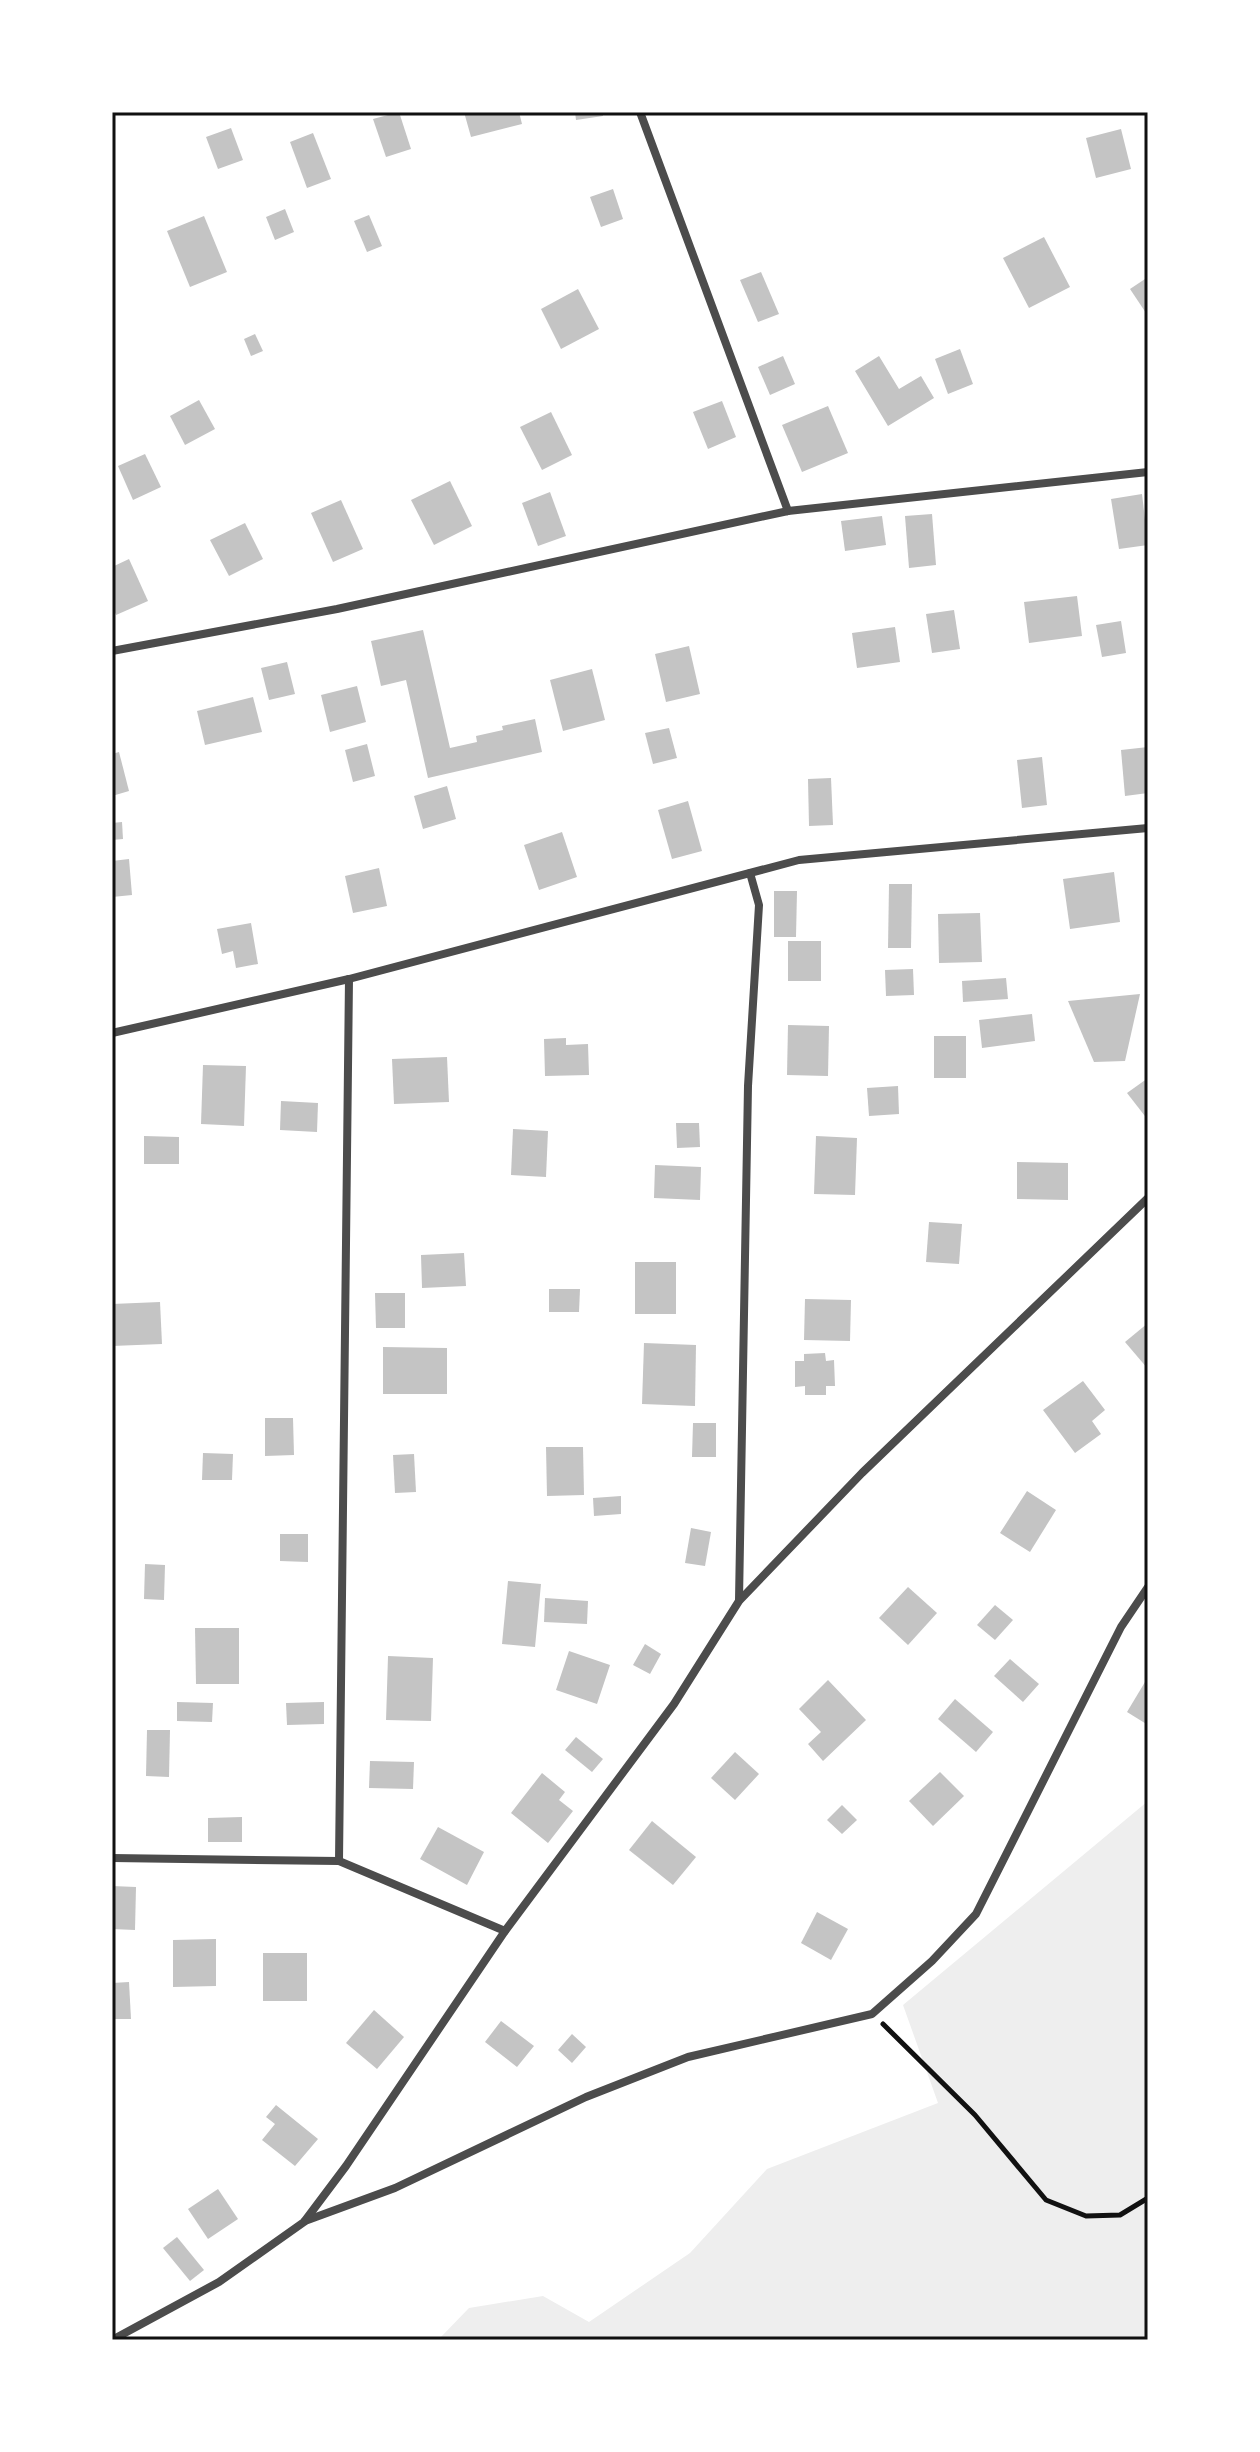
<svg xmlns="http://www.w3.org/2000/svg" width="1260" height="2452" font-family="'DM Sans',sans-serif">
<rect width="100%" height="100%" fill="#fff"/>
<polygon fill="#eee" points="1148,1801 1148,2340 438,2340 469,2308 543,2296 589,2322 690,2253 767,2169 938,2103 903,2005"/>
<g fill="#c4c4c4">
<polygon points="399,112 411,149 386,157 373,119"/>
<polygon points="464,112 519,112 522,124 471,137"/>
<polygon points="575,112 602,112 603,116 576,120"/>
<polygon points="231,128 243,160 218,169 206,137"/>
<polygon points="1121,129 1131,169 1096,178 1086,138"/>
<polygon points="313,133 331,179 307,188 290,142"/>
<polygon points="613,189 623,219 601,227 590,197"/>
<polygon points="285,209 294,232 275,240 266,217"/>
<polygon points="369,215 382,246 367,252 354,221"/>
<polygon points="204,216 227,272 190,287 167,231"/>
<polygon points="1044,237 1070,287 1029,308 1003,258"/>
<polygon points="761,272 779,314 758,322 740,280"/>
<polygon points="1148,277 1148,316 1130,289"/>
<polygon points="578,289 599,329 561,349 541,309"/>
<polygon points="255,334 263,351 251,356 244,339"/>
<polygon points="960,349 973,384 948,394 935,359"/>
<polygon points="783,356 795,384 770,395 758,367"/>
<polygon points="879,356 899,389 921,376 934,398 888,426 855,371"/>
<polygon points="199,400 215,429 185,445 170,416"/>
<polygon points="722,401 736,437 708,449 693,412"/>
<polygon points="828,406 848,453 802,472 782,425"/>
<polygon points="551,412 572,455 542,470 520,427"/>
<polygon points="145,454 161,487 133,500 118,466"/>
<polygon points="450,481 472,526 434,545 411,500"/>
<polygon points="550,492 566,536 538,546 522,503"/>
<polygon points="1142,494 1148,545 1119,549 1111,499"/>
<polygon points="341,500 363,549 333,562 311,513"/>
<polygon points="932,514 936,565 909,568 905,516"/>
<polygon points="882,516 886,545 845,551 841,521"/>
<polygon points="245,523 263,559 229,576 210,540"/>
<polygon points="129,559 148,601 116,615 112,606 112,567"/>
<polygon points="1077,596 1082,636 1029,643 1024,602"/>
<polygon points="954,610 960,649 932,653 926,614"/>
<polygon points="1121,621 1126,653 1102,657 1096,625"/>
<polygon points="895,627 900,662 857,668 852,633"/>
<polygon points="423,630 450,748 477,742 476,736 503,730 502,726 535,719 542,752 428,778 406,680 381,686 371,641"/>
<polygon points="689,646 700,694 666,702 655,654"/>
<polygon points="287,662 295,694 269,700 261,668"/>
<polygon points="592,669 605,720 563,731 550,680"/>
<polygon points="357,686 366,722 330,732 321,695"/>
<polygon points="253,697 262,732 205,745 197,711"/>
<polygon points="669,728 677,758 653,764 645,733"/>
<polygon points="367,744 375,776 353,782 345,750"/>
<polygon points="1148,747 1148,793 1125,796 1121,750"/>
<polygon points="119,752 129,791 112,796 112,754"/>
<polygon points="1042,757 1047,805 1022,808 1017,760"/>
<polygon points="831,778 833,825 809,826 808,779"/>
<polygon points="447,786 456,819 423,829 414,796"/>
<polygon points="688,801 702,851 672,859 658,810"/>
<polygon points="122,822 123,839 112,840 112,823"/>
<polygon points="562,832 577,877 539,890 524,845"/>
<polygon points="129,859 132,895 112,897 112,861"/>
<polygon points="379,868 387,906 353,913 345,876"/>
<polygon points="1114,872 1120,922 1070,929 1063,879"/>
<polygon points="889,884 912,884 911,948 888,948"/>
<polygon points="774,891 797,891 796,937 774,937"/>
<polygon points="980,913 982,962 939,963 938,914"/>
<polygon points="251,923 258,964 236,968 233,951 222,954 217,929"/>
<rect x="788" y="941" width="33" height="40"/>
<polygon points="913,969 914,995 886,996 885,970"/>
<polygon points="1006,978 1008,999 963,1002 962,981"/>
<polygon points="1140,994 1125,1061 1094,1062 1068,1001"/>
<polygon points="1032,1014 1035,1041 982,1048 979,1020"/>
<polygon points="788,1025 829,1026 828,1076 787,1075"/>
<rect x="934" y="1036" width="32" height="42"/>
<polygon points="566,1038 566,1045 588,1044 589,1075 545,1076 544,1039"/>
<polygon points="447,1057 449,1102 394,1104 392,1059"/>
<polygon points="203,1065 246,1066 244,1126 201,1124"/>
<polygon points="1148,1078 1148,1120 1127,1093"/>
<polygon points="898,1086 899,1114 869,1116 867,1088"/>
<polygon points="281,1101 318,1103 317,1132 280,1130"/>
<polygon points="676,1123 699,1123 700,1147 677,1148"/>
<polygon points="513,1129 548,1131 546,1177 511,1175"/>
<polygon points="144,1136 179,1137 179,1164 144,1164"/>
<polygon points="816,1136 857,1138 855,1195 814,1194"/>
<polygon points="1017,1162 1068,1163 1068,1200 1017,1199"/>
<polygon points="655,1165 701,1167 700,1200 654,1198"/>
<polygon points="929,1222 962,1224 959,1264 926,1262"/>
<polygon points="464,1253 466,1286 422,1288 421,1255"/>
<rect x="635" y="1262" width="41" height="52"/>
<polygon points="549,1289 580,1289 579,1312 549,1312"/>
<polygon points="375,1293 405,1293 405,1328 376,1328"/>
<polygon points="805,1299 851,1300 850,1341 804,1340"/>
<polygon points="160,1302 162,1344 112,1346 112,1304"/>
<polygon points="1148,1323 1148,1369 1125,1342"/>
<polygon points="644,1343 696,1345 695,1406 642,1404"/>
<polygon points="383,1347 447,1348 447,1394 383,1394"/>
<polygon points="825,1353 826,1361 834,1360 835,1386 826,1386 826,1395 805,1395 805,1386 795,1387 795,1361 804,1361 804,1354"/>
<polygon points="1083,1381 1105,1410 1092,1421 1101,1434 1075,1453 1043,1410"/>
<polygon points="265,1418 293,1418 294,1455 265,1456"/>
<polygon points="693,1423 716,1423 716,1457 692,1457"/>
<polygon points="546,1447 583,1447 584,1495 547,1496"/>
<polygon points="203,1453 233,1454 232,1480 202,1480"/>
<polygon points="414,1454 416,1492 395,1493 393,1455"/>
<polygon points="1027,1491 1056,1510 1030,1552 1000,1533"/>
<polygon points="621,1496 621,1514 594,1516 593,1498"/>
<polygon points="691,1528 711,1532 705,1566 685,1563"/>
<polygon points="280,1534 308,1534 308,1562 280,1561"/>
<polygon points="145,1564 165,1565 164,1600 144,1599"/>
<polygon points="508,1581 541,1584 535,1647 502,1644"/>
<polygon points="908,1587 937,1613 908,1645 879,1618"/>
<polygon points="545,1598 588,1601 587,1624 544,1622"/>
<polygon points="995,1605 1013,1620 995,1640 977,1625"/>
<polygon points="195,1628 239,1628 239,1684 196,1684"/>
<polygon points="645,1644 661,1654 650,1674 633,1665"/>
<polygon points="569,1651 610,1665 597,1704 556,1690"/>
<polygon points="388,1656 433,1658 431,1721 386,1720"/>
<polygon points="1010,1659 1039,1684 1023,1702 994,1676"/>
<polygon points="1148,1677 1148,1725 1127,1712"/>
<polygon points="828,1680 866,1720 823,1761 808,1744 821,1732 799,1709"/>
<polygon points="955,1699 993,1732 976,1752 938,1719"/>
<polygon points="177,1702 213,1703 212,1722 177,1721"/>
<polygon points="324,1702 324,1724 287,1725 286,1703"/>
<polygon points="147,1730 170,1730 169,1777 146,1776"/>
<polygon points="576,1737 603,1759 592,1772 565,1750"/>
<polygon points="735,1752 759,1774 735,1800 711,1778"/>
<polygon points="370,1761 414,1762 413,1789 369,1788"/>
<polygon points="940,1772 964,1796 933,1826 909,1801"/>
<polygon points="542,1773 565,1792 559,1800 573,1811 548,1843 511,1813"/>
<polygon points="842,1805 857,1820 842,1834 827,1820"/>
<polygon points="242,1817 242,1842 208,1842 208,1818"/>
<polygon points="652,1821 696,1857 673,1885 629,1850"/>
<polygon points="438,1827 484,1852 467,1885 420,1859"/>
<polygon points="112,1886 136,1887 135,1930 112,1929"/>
<polygon points="817,1912 848,1929 831,1960 801,1943"/>
<polygon points="216,1939 216,1986 173,1987 173,1940"/>
<rect x="263" y="1953" width="44" height="48"/>
<polygon points="129,1982 131,2019 112,2019 112,1983"/>
<polygon points="374,2010 404,2037 377,2069 346,2043"/>
<polygon points="501,2021 534,2046 517,2067 485,2042"/>
<polygon points="572,2034 586,2047 572,2063 558,2050"/>
<polygon points="276,2105 318,2139 295,2166 262,2140 275,2124 266,2117"/>
<polygon points="218,2189 238,2219 208,2239 188,2209"/>
<polygon points="177,2237 204,2270 190,2281 163,2248"/>
</g>
<g fill="none" stroke-linecap="round" stroke-linejoin="round">
<polyline stroke="#111" stroke-width="5" points="883,2024 975,2115 1046,2200 1086,2216 1120,2215 1148,2198"/>
<g stroke="#4c4c4c" stroke-width="8">
<polyline points="640,112 788,511"/>
<polyline points="112,651 337,609 788,511 1148,472"/>
<polyline points="112,1033 349,979 799,860 1148,828"/>
<polyline points="739,1600 748,1086 759,905 750,873"/>
<polyline points="112,1858 339,1861 505,1931"/>
<polyline points="339,1861 349,979"/>
<polyline points="305,2221 395,2188 586,2097 688,2057 872,2014 932,1961 976,1914 1121,1627 1148,1587"/>
<polyline points="112,2340 219,2282 304,2222 346,2166 505,1931 674,1704 739,1601 862,1473 1148,1198"/>
</g>
</g>
<rect width="1260" height="2452" fill="none" stroke="#ffffff" stroke-width="228"/>
<rect x="114" y="114" width="1032" height="2224" fill="none" stroke="#111" stroke-width="3"/>
</svg>
